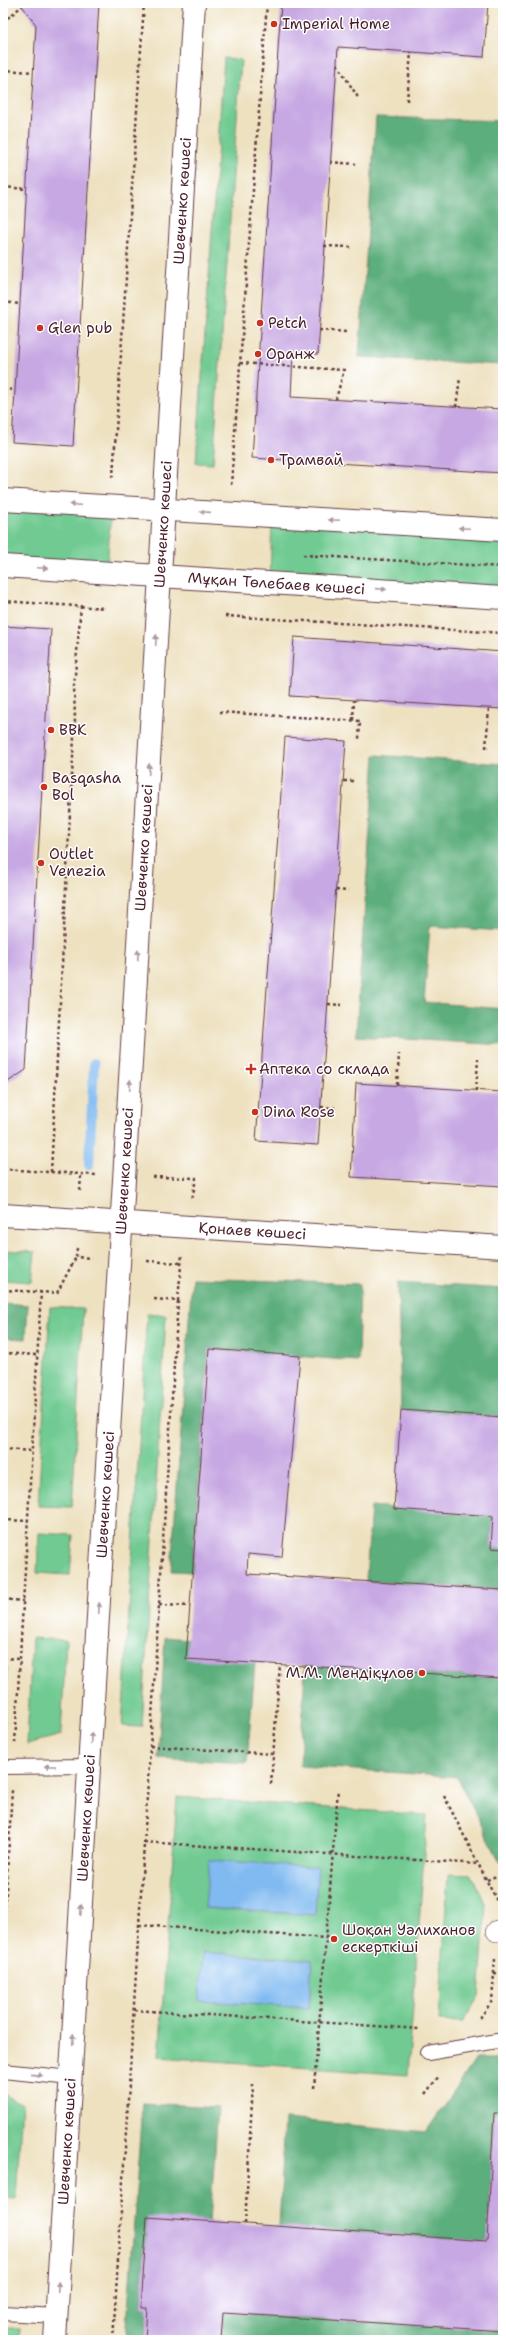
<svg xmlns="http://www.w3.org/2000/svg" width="506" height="2343" font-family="'Shantell Sans',sans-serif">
<rect width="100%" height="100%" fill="#fff"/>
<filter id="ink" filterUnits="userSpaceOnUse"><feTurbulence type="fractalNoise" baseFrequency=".025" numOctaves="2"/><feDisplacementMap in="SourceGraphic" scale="8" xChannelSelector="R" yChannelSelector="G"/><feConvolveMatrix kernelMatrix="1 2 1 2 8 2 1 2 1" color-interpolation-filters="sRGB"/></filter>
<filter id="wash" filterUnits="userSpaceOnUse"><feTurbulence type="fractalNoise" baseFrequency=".012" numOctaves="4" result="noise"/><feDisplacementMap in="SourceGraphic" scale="16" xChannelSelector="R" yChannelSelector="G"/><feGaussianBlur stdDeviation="0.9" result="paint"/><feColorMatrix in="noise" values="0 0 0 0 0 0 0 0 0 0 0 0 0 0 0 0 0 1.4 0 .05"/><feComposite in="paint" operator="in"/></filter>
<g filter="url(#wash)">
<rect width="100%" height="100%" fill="#eee1c0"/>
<g fill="#70ca91" stroke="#5d745e">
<polygon points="224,58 241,60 213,464 196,463"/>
<polygon points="3,500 111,507 107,572 3,566"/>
<polygon points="272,517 503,530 503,598 270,581"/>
<polygon points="3,1250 35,1252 32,1282 3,1280"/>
<polygon points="50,1307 83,1309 72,1507 38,1506"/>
<polygon points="147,1313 166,1315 142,1727 122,1726"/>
<polygon points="39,1533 73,1535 70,1575 37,1573"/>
<polygon points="32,1638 66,1640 61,1735 27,1744"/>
<polygon points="177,1797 427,1815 408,2075 159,2057"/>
<polygon points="448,1874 471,1875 486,1904 479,1996 463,2022 439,2021"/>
<polygon points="4,2094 22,2104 16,2199 3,2198"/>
<polygon points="3,2328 20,2328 19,2340 3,2340"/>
</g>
<g fill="#5cae7b" stroke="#536653">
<polygon points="376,117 503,121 503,365 359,357"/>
<polygon points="375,755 503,764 503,931 430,926 424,1002 503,1009 503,1045 356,1036"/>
<polygon points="192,1278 360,1284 358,1361 209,1349 192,1572 171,1571"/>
<polygon points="398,1282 503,1289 503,1417 401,1410"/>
<polygon points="3,1303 28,1305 26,1339 3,1338"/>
<polygon points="371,1506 493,1516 491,1548 503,1549 503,1590 366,1581"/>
<polygon points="165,1637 188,1639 255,1663 247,1763 158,1758"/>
<polygon points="305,1666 503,1678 503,1860 500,1862 457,1777 300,1766"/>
<polygon points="3,1667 7,1668 3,1731"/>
<polygon points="476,2059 503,2059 503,2113 494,2113 487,2241 279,2227 285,2119 426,2132"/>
<polygon points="142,2103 218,2107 210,2222 147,2218 141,2308 147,2308 145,2340 126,2340"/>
<polygon points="223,2313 503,2331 503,2340 221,2340"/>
</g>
<g fill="#80baf1" stroke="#656c8e">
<polygon points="209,1860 318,1867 315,1915 205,1908"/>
<polygon points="203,1952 312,1960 309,2008 199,2001"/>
</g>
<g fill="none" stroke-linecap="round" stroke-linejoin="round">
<polyline stroke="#80baf1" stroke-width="10" points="89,1165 94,1063"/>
</g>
<g id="blocks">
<g fill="#c7a8e3">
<polygon points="20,3 99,3 73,446 12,442 36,25"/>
<polygon points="281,3 488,3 484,57 338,47 318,354 293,353 291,397 503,409 503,473 252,458"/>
<polygon points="3,626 51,629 26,1070 3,1085"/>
<polygon points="294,637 503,652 503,709 290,696"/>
<polygon points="285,737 346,741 318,1145 256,1141"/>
<polygon points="356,1083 503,1092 503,1186 351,1177"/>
<polygon points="209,1349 300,1356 282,1557 248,1554 247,1574 503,1590 503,1678 186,1659"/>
<polygon points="401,1410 503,1417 503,1549 491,1548 493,1516 394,1509"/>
<polygon points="494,2113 503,2113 503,2331 223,2313 221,2340 145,2340 147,2308 141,2308 147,2217 487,2241"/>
</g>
</g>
</g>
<g filter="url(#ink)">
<use href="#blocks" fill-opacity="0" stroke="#633c41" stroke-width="1"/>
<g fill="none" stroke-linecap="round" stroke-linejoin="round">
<g stroke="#633c41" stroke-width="16">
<g id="service">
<polyline points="3,1767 89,1766"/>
<polyline points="428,2053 503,2040"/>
<polyline points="3,2071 71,2078"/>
<polyline points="3,2313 56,2316"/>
</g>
</g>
<g stroke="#633c41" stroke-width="22">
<polyline id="pedestrian" points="497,1931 503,1931"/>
</g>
<g stroke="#633c41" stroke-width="24">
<g id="minor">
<polyline points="3,500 503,530"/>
<path id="s1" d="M3,566L503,598"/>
</g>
</g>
<g stroke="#633c41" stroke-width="24">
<g id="tertiary">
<path id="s2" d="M3,1215L503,1247"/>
<path id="s3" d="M55,2340L194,3"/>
</g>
</g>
<g stroke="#633c41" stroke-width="2.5" stroke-dasharray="3 3" stroke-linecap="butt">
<polyline points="3,22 22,6"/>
<polyline points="337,64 359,99"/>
<polyline points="3,70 33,72"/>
<polyline points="407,101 411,52"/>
<polyline points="330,162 356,164"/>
<polyline points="3,187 26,189"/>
<polyline points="324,246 351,247"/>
<polyline points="3,302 20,304"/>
<polyline points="319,330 346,332"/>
<polyline points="240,363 344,370 336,399"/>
<polyline points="3,389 14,390"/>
<polyline points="456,407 460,378"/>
<polyline points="111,476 113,476 144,3"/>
<polyline points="231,485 267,3"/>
<polyline points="303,555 503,567"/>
<polyline points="3,601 105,608"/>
<polyline points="225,616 503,633"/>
<polyline points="219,712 360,721 359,739"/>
<polyline points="353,720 354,700"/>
<polyline points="486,748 489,708"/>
<polyline points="344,781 356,781"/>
<polyline points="336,890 349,891"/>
<polyline points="328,1004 342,1005"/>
<polyline points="397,1085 399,1054"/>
<polyline points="476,1091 478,1059"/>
<polyline points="321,1107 335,1108"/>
<polyline points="3,1169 96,1175"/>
<polyline points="51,1172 75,719 74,686 81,606"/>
<polyline points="153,1177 196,1178 192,1200"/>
<polyline points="80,1191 81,1174"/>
<polyline points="77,1248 76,1257 91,1258"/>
<polyline points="147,1261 181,1263"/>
<polyline points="3,1290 57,1293 76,1257"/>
<polyline points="154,1299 178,1301 182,1254"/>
<polyline points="3,1353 37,1355"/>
<polyline points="3,1449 32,1451"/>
<polyline points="3,1520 28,1521"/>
<polyline points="3,1599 23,1601"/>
<polyline points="159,1605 190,1606"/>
<polyline points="3,1658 20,1659"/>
<polyline points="15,1743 41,1292"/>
<polyline points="150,1746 273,1754"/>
<polyline points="271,1784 280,1664"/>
<polyline points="444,1796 498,1903"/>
<polyline points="144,1842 479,1864"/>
<polyline points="487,1880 503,1873"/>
<polyline points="139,1925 326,1938"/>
<polyline points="3,1943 12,1790"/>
<polyline points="494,1974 503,1975"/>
<polyline points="134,2010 420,2029"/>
<polyline points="480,2018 492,2001 495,1959"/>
<polyline points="314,2088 338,1789"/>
<polyline points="425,2094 439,2076"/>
<polyline points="245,2224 253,2084"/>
<polyline points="113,2340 178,1301"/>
</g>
<use href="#service" stroke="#fff" stroke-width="14"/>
<use href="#pedestrian" stroke="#fff" stroke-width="21"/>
<use href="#minor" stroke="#fff" stroke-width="22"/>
<use href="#tertiary" stroke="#fff" stroke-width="22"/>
</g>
<defs><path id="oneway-solid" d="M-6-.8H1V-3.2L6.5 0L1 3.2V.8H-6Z"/></defs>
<g fill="#ae9aa0">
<use href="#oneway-solid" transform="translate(75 505) rotate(-177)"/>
<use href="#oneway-solid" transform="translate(205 512) rotate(-176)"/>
<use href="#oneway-solid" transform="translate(334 520) rotate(-177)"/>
<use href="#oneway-solid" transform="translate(464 528) rotate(-177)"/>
<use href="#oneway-solid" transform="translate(42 568) rotate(3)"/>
<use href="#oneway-solid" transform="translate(381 589) rotate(4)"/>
<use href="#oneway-solid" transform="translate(156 640) rotate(-87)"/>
<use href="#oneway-solid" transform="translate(149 769) rotate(-87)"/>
<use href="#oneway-solid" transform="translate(138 955) rotate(-87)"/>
<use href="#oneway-solid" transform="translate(130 1085) rotate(-87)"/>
<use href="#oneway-solid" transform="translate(99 1608) rotate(-87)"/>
<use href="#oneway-solid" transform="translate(91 1738) rotate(-87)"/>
<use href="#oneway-solid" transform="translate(50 1766) rotate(180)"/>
<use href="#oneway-solid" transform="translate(81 1910) rotate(-87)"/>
<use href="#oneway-solid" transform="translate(73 2039) rotate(-87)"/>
<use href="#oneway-solid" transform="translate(37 2075) rotate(6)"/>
<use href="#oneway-solid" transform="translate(58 2287) rotate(-87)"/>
</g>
</g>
<g fill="#c8321e" stroke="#fff" stroke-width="1.5">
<circle cx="274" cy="24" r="4"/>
<circle cx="260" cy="323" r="4"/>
<circle cx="40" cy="328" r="4"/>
<circle cx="258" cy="354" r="4"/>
<circle cx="271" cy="460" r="4"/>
<circle cx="51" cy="730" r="4"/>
<circle cx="44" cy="787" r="4"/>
<circle cx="41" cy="863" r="4"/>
<path d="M249 1063h4v4h4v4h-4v4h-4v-4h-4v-4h4z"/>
<circle cx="255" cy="1112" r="4"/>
<circle cx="422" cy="1673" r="4"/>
<circle cx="334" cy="1939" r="4"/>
</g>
<g text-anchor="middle" stroke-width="3" stroke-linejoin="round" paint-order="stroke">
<g font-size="15" fill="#4a1f2b" stroke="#fff" text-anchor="start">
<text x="282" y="29">Imperial Home</text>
<text x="268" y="328">Petch</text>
<text x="48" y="333">Glen pub</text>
<text x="266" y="359">Оранж</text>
<text x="279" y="465">Трамвай</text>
<text x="59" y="735">BBK</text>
<text x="52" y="783">Basqasha<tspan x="52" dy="17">Bol</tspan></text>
<text x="49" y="859">Outlet<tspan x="49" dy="17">Venezia</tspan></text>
<text x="259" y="1074">Аптека со склада</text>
<text x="263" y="1117">Dina Rose</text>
<text x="414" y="1678" text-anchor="end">М.М. Мендіқұлов</text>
<text x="342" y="1935">Шоқан Уәлиханов<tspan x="342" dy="17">ескерткіші</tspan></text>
</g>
<g font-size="15" fill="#4a1f2b" stroke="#fff">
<text dy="5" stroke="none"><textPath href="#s3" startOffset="2143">Шевченко көшесі</textPath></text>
<text dy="5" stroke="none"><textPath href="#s3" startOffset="1819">Шевченко көшесі</textPath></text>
<text dy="5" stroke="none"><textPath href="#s1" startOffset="274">Мұқан Төлебаев көшесі</textPath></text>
<text dy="5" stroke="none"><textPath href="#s3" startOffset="1495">Шевченко көшесі</textPath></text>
<text dy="5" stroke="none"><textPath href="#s3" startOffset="1171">Шевченко көшесі</textPath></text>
<text dy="5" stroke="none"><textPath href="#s2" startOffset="250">Қонаев көшесі</textPath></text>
<text dy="5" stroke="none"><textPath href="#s3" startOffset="847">Шевченко көшесі</textPath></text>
<text dy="5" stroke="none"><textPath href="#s3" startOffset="523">Шевченко көшесі</textPath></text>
<text dy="5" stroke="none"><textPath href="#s3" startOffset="199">Шевченко көшесі</textPath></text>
</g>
</g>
<rect width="506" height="2343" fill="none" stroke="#fff" stroke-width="16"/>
</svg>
